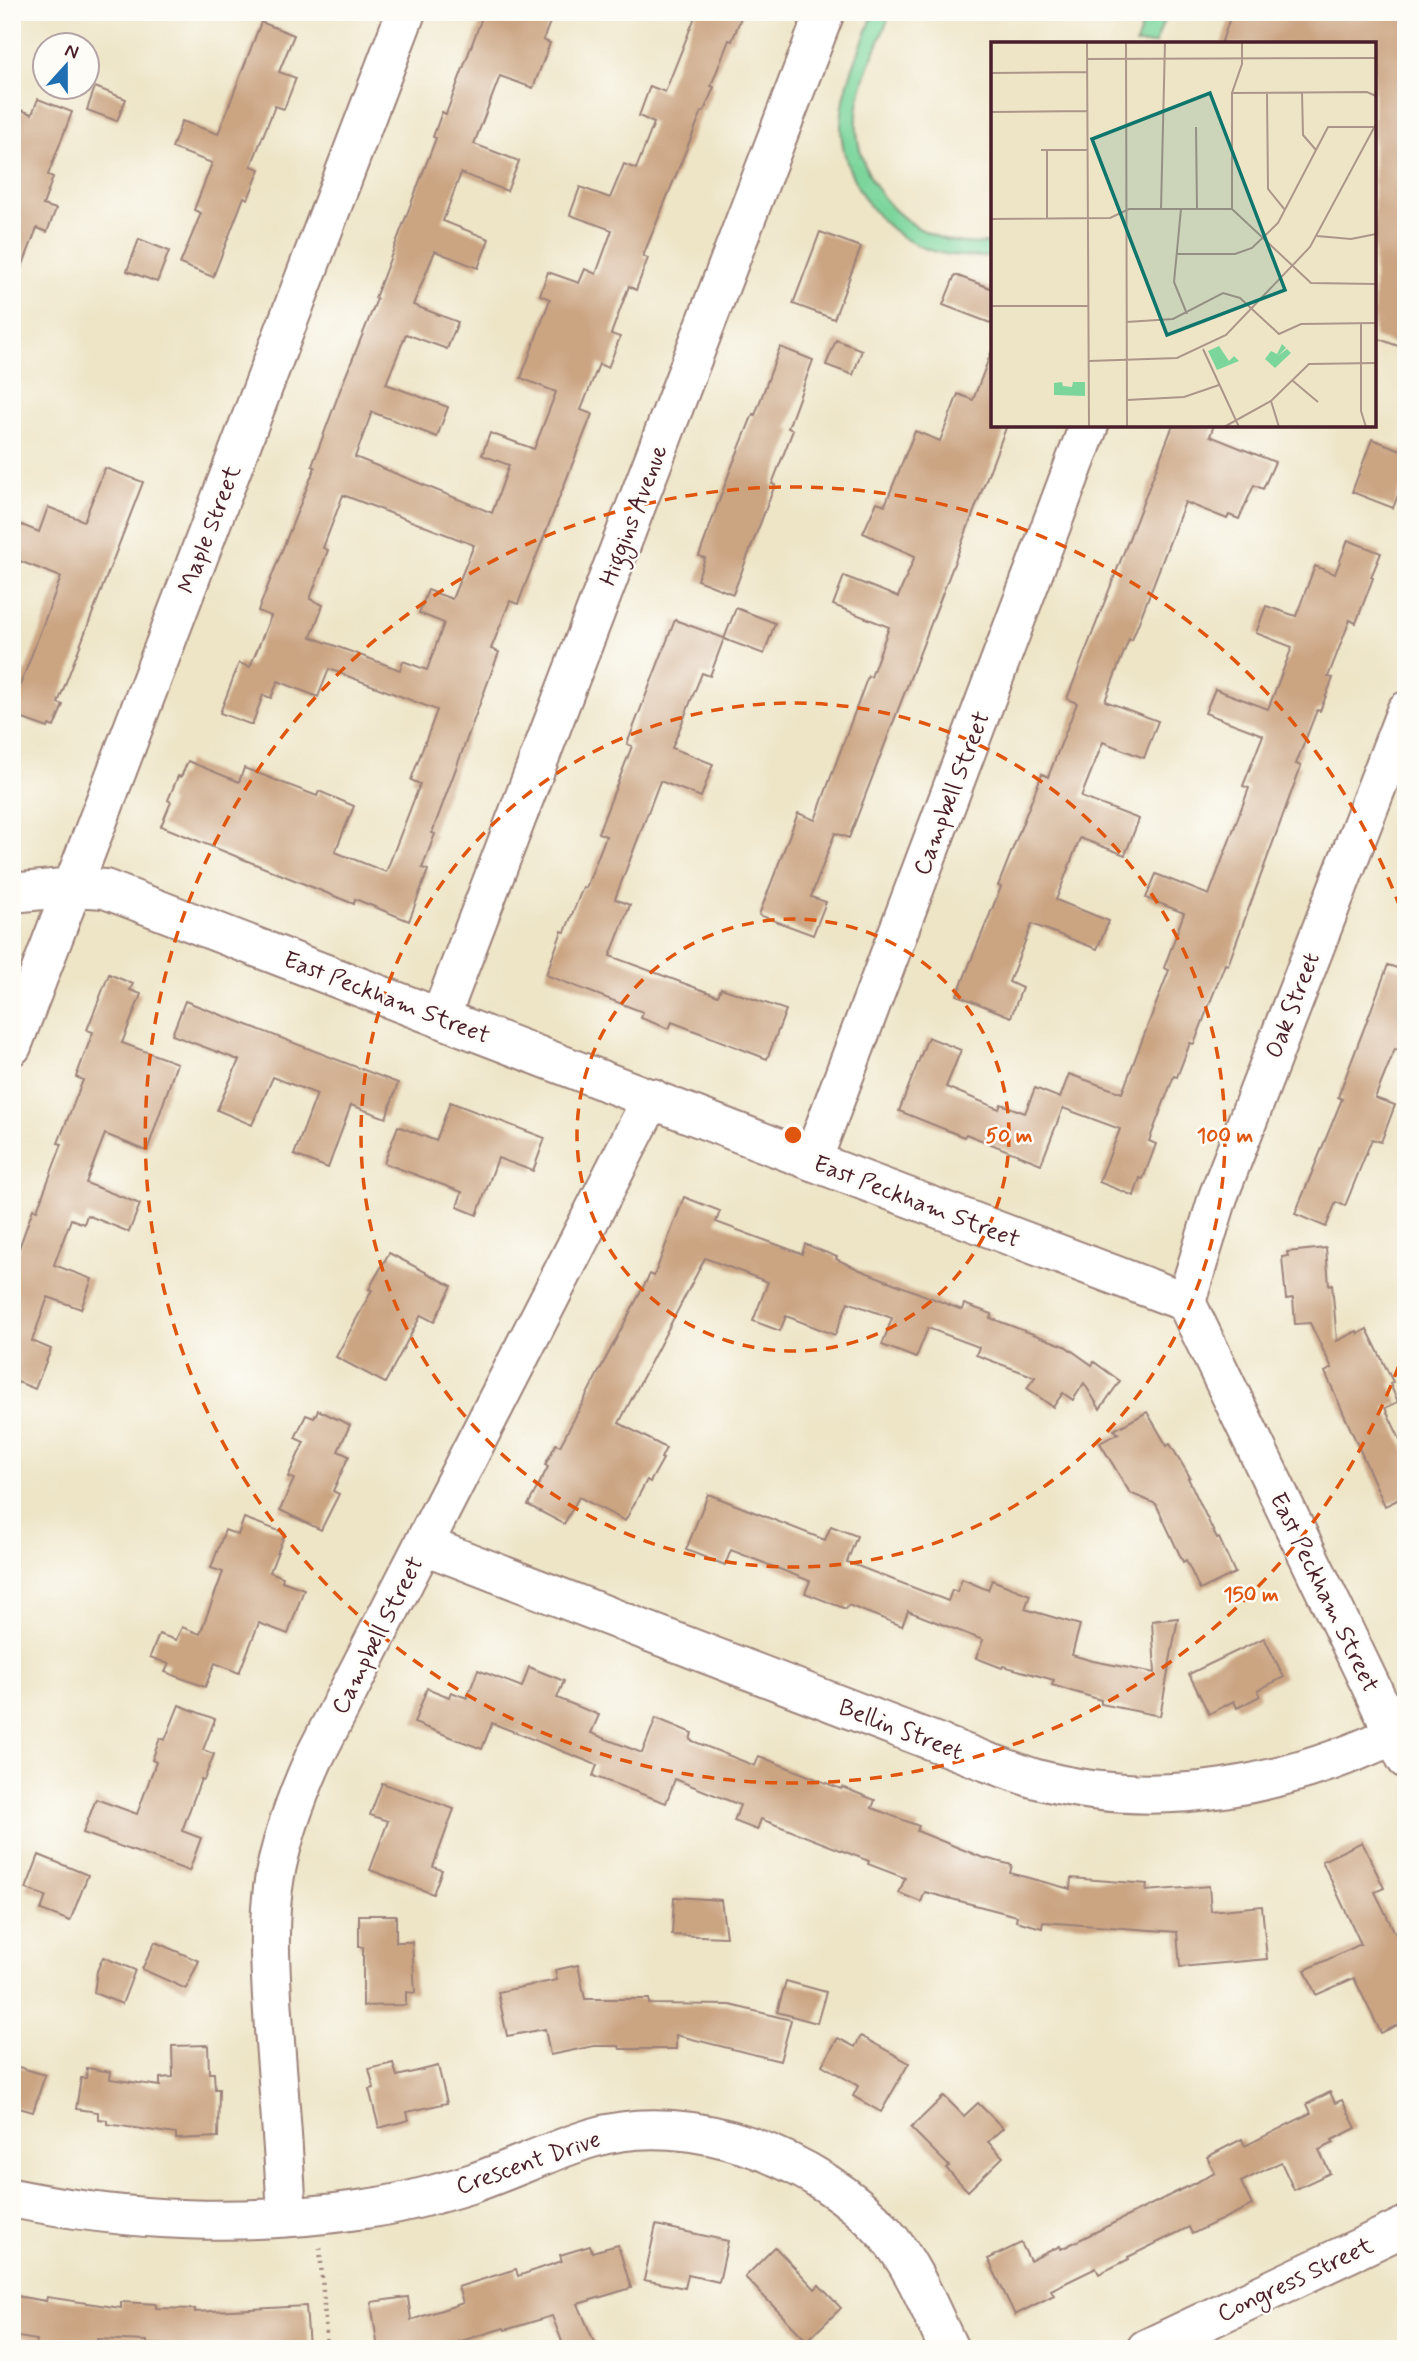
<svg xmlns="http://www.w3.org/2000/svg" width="1418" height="2361" font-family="Mynerve,sans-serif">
<rect width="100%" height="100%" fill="#fdfcf7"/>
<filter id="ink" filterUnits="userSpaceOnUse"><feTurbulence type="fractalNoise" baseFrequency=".0143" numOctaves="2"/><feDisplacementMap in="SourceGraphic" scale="14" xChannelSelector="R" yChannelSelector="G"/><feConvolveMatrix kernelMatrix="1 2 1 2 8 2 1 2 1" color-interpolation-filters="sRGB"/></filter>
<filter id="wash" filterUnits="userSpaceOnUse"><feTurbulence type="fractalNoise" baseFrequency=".00686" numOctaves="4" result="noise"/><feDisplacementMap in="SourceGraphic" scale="28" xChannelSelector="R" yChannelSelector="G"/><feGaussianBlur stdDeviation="1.57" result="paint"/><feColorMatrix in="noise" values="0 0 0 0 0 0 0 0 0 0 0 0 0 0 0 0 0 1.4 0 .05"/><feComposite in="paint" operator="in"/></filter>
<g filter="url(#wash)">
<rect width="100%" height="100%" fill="#eee5c7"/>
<g fill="#7cd69c" stroke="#637a64" stroke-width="2">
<path d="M874,12H891C879,44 860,79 857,114C851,187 919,255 993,242V256C968,258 942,256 919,246C874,226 841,173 841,125C842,86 861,48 874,12Z"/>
<polygon points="1147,12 1167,12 1155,44 1136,44"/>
</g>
<g id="blocks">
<g fill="#cba482" fill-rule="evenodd">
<path d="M484,12H554L543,40L550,43L533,88L500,76L474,144L519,161L507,191L461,173L443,221L489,239L478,268L435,251L413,305L458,322L447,349L406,334L386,384L448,407L437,437L372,412L355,457L492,513L509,465L482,455L490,433L534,449L556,392L521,378L550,299L540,295L548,272L579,283L585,269L596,274L612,230L570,215L580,187L610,198L624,164L636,169L654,123L639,116L650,86L665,92L697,12H743L732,41L729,40L711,86L714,87L704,111H702L643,256L648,258L636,290L629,286L611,334L620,337L608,368L599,364L581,410L592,414L529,575L518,604L510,601L491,649L499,652L432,833L435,834L422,868L428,870L409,921L355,899L354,904L161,826L171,802L168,800L178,776L181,777L188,761L239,782L244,768L317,796L319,791L354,806L335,852L386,872L420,784L411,780L437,710L329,669L318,697L278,681L271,698L263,695L252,725L220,713L239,663L250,667L271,616L258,611L315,467L312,466L342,385L377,299L375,298L436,138L433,137L442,112L446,114ZM343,495L474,545L452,599L428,590L419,613L444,623L427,670L403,661L400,670L311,637L323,605L310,599L328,550L323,548Z"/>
<polygon points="1232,12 1406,12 1406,349 1374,337 1374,44 1221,44"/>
<polygon points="261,22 294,35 279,72 296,78 284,109 275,106 251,166 260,169 248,199 244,197 213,277 180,264 201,213 194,210 212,163 172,148 182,121 218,134"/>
<polygon points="95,87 126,99 117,121 87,110"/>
<polygon points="38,99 72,112 48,175 53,177 43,205 56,209 47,232 37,228 14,288 12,288 12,132 21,110 32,114"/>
<polygon points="820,232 861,247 834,319 793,304"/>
<polygon points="139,239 169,251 157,282 127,271"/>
<polygon points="955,275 993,289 993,324 943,305"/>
<polygon points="836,340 862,350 853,375 826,365"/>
<polygon points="780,347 813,360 788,428 793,430 772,484 775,485 733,594 697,580 705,558 699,556 730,471 753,414 755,415"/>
<polygon points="991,353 993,354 993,425 1007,425 849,838 835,833 811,897 826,902 813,935 759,915 798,813 815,820 868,676 871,677 889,627 833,605 844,576 898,597 915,556 863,533 877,502 885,505 915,431 940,441 958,394 973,400"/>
<polygon points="1173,425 1214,425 1210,436 1275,462 1263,489 1254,485 1239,519 1229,515 1227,519 1185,502 1132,640 1129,639 1105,701 1158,721 1144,758 1103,742 1081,797 1139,819 1125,855 1080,838 1056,900 1109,921 1097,949 1032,924 1009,982 1022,988 1011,1017 957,995 1001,887 998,886 1042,774 1048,777 1077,703 1067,699"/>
<polygon points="1372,439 1406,452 1406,490 1401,488 1393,508 1352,492"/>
<polygon points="105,468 143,482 58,703 63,705 54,727 49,725 48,728 12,715 12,707 61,577 12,558 12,521 39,532 48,507 84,521"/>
<polygon points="1348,540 1381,553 1371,577 1373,578 1356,623 1350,620 1328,677 1333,678 1320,711 1317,710 1296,764 1301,766 1228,965 1225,964 1194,1044 1190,1043 1177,1077 1174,1076 1149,1141 1156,1144 1143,1179 1140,1178 1134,1196 1099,1182 1120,1129 1063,1108 1041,1164 966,1134 964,1137 899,1111 928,1037 961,1050 946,1087 999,1109 1001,1104 1025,1113 1035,1088 1060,1098 1069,1074 1122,1093 1169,970 1164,968 1184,913 1146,898 1156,874 1209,895 1249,788 1243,786 1263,735 1205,713 1215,689 1268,709 1292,647 1256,633 1266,606 1296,616 1315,566 1335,574"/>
<polygon points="736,608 775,623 764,654 724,639"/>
<polygon points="675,620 724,638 710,676 702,673 672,748 713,764 701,797 660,781 615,899 630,905 610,956 718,996 721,988 786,1010 767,1059 672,1022 669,1029 641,1018 643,1012 546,975 562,931 565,932 583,887 586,888 606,836 598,833 632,746 627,744"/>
<polygon points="1388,965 1406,971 1406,1053 1395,1049 1375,1098 1395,1105 1381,1142 1372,1139 1345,1206 1336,1202 1326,1227 1295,1214 1342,1099 1338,1097"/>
<polygon points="109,974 133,984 130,990 141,994 122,1043 177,1063 147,1151 105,1134 86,1183 140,1204 129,1232 87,1215 84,1224 71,1219 54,1265 92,1279 81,1309 48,1297 32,1341 51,1349 35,1389 18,1382 15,1388 12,1387 12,1268 33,1209 37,1210 62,1144 58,1143 83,1080 76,1077 93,1032 87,1030"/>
<polygon points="185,1001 398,1083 386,1118 351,1105 328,1168 294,1155 317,1094 273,1077 252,1125 217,1110 239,1060 172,1035"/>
<polygon points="450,1102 545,1138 533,1171 498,1158 477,1215 457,1207 462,1192 384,1163 398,1126 436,1141"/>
<polygon points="684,1197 720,1211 716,1222 802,1254 805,1244 837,1257 836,1259 860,1270 962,1310 964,1304 992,1314 990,1318 1065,1346 1092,1365 1094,1362 1120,1381 1100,1409 1084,1383 1073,1400 1063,1393 1053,1407 1027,1388 1035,1377 976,1355 979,1347 928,1328 916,1358 882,1345 892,1318 848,1302 835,1335 786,1316 780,1331 753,1321 768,1282 705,1258 619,1423 666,1448 661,1458 663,1459 650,1482 647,1480 625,1521 579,1497 564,1524 528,1505 548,1467 545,1465 556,1444 560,1446 650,1274 654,1276"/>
<polygon points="1326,1248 1329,1285 1332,1284 1337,1341 1357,1331 1358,1334 1367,1329 1393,1382 1390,1384 1398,1402 1385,1408 1406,1452 1406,1496 1385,1506 1325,1372 1332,1368 1310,1323 1295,1324 1293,1298 1286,1299 1282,1257 1288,1256 1287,1252"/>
<polygon points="389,1253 452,1286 434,1322 421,1315 385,1383 336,1357 372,1290 369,1289"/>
<polygon points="318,1410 350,1425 338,1451 349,1456 333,1491 339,1494 321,1530 280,1510 294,1479 288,1477 304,1442 295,1438 306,1415 314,1418"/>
<polygon points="1147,1412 1167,1446 1170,1444 1190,1477 1188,1478 1217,1539 1219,1538 1235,1573 1200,1590 1186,1560 1183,1562 1156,1504 1130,1493 1100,1443 1118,1433 1114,1430"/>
<polygon points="708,1494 825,1540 831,1526 857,1536 847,1562 948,1601 952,1590 957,1592 962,1579 988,1590 992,1580 1030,1595 1025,1609 1080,1625 1072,1655 1093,1661 1155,1673 1152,1621 1178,1618 1160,1716 1101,1704 1101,1700 1052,1685 1054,1680 1003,1666 1002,1668 976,1658 983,1640 908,1611 902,1626 848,1605 846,1609 805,1593 810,1581 731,1550 725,1565 686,1550"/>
<polygon points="244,1518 285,1533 270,1572 283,1577 282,1581 304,1589 288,1634 259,1623 239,1673 215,1663 205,1687 165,1672 169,1664 150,1657 159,1634 176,1640 182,1627 200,1634 223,1572 211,1568 225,1530 238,1535"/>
<polygon points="1264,1638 1284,1677 1258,1690 1260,1696 1237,1708 1234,1701 1209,1714 1189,1674"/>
<polygon points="529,1667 564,1681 557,1698 599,1715 591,1733 642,1753 656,1718 692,1733 690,1740 755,1766 759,1756 841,1789 842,1787 875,1800 872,1808 919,1826 917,1831 981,1857 1012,1865 1010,1873 1070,1889 1071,1878 1147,1884 1146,1891 1209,1886 1211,1911 1262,1906 1267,1959 1180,1967 1177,1932 1043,1922 1042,1928 1016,1921 1017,1916 925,1892 921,1902 899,1893 905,1878 868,1864 869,1861 761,1819 757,1830 734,1821 740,1805 675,1779 666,1803 593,1776 597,1765 492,1723 482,1749 414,1723 427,1688 449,1697 451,1692 467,1698 478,1670 522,1687"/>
<polygon points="179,1705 215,1719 203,1750 214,1754 204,1780 201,1779 182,1831 201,1838 189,1871 83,1833 96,1799 137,1814 156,1762 152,1760 160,1738 165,1740"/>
<polygon points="382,1783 454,1809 433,1867 442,1870 433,1894 370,1870 388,1821 370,1815"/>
<polygon points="1362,1842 1384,1888 1375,1892 1399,1941 1406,1938 1406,2021 1381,2033 1354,1978 1316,1995 1305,1970 1361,1944 1322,1861"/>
<polygon points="39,1855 88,1875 70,1921 41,1910 46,1896 26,1889"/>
<polygon points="674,1897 721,1900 726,1937 672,1935"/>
<polygon points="359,1915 396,1915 396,1942 412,1942 415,1993 406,1992 406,2005 363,2006 363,1947 359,1947"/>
<polygon points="155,1942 199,1961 186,1989 142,1969"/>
<polygon points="103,1957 135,1970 122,2004 94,1993 97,1971"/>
<polygon points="578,1965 585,1999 649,1999 649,2004 730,2005 791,2020 780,2061 676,2035 676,2049 620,2049 619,2046 594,2046 550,2055 545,2029 507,2036 498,1992 557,1980 555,1970"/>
<polygon points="786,1981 826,1992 817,2023 777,2012"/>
<polygon points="861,2036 909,2063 881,2112 853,2096 858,2086 822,2065 838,2038 855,2047"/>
<polygon points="208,2045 209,2073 214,2073 215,2089 219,2089 218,2137 176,2139 176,2134 107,2124 107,2120 98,2119 98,2112 76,2109 81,2078 86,2078 87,2068 111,2072 110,2079 160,2086 160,2078 173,2077 172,2046"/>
<polygon points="393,2063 397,2076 438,2066 447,2103 407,2112 409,2120 379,2128 369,2089 374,2088 369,2069"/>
<polygon points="12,2065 45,2075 33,2112 12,2106"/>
<polygon points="1330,2092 1335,2103 1342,2100 1356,2128 1332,2140 1334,2143 1319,2150 1330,2173 1294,2190 1281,2162 1241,2182 1252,2205 1192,2234 1189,2227 1128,2257 1129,2259 1099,2274 1096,2268 1051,2290 1054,2295 1015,2315 988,2259 1021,2243 1030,2261 1060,2246 1061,2249 1215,2173 1207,2157 1242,2139 1245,2146 1311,2113 1307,2104"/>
<polygon points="944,2096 964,2116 978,2103 1003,2128 988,2142 1003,2157 968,2191 946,2168 949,2166 911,2128"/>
<polygon points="656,2225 728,2241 719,2282 688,2275 685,2288 644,2280"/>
<polygon points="618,2245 631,2288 578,2304 597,2349 565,2349 552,2316 505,2330 504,2328 435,2349 378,2349 371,2302 408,2297 411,2320 463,2303 458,2287 516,2269 518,2276 562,2261 560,2255 590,2246 592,2252"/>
<polygon points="775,2247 815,2289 819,2285 841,2308 807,2341 745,2277"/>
<polygon points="16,2296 46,2301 47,2297 121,2308 121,2302 156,2304 156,2308 195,2309 195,2312 306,2306 309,2347 173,2349 173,2345 147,2344 147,2341 97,2339 95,2349 35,2349 37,2340 12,2336"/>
</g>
</g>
</g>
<g filter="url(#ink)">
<use href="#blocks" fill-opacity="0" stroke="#9c8279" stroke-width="2"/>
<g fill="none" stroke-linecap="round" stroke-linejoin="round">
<g stroke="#9c8279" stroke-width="42">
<g id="minor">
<polyline points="12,893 73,887 105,889 812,1161 1186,1302 1406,1759"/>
<polyline points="440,1018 825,12"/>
<polyline points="12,1046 406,12"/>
<polyline points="812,1161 1089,425"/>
<polyline points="1186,1302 1218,1197 1406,711"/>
<path d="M424,1545L987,1762C1002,1767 1018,1773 1033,1778C1159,1813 1291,1786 1406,1729"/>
<path d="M12,2198C131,2222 245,2227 365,2209C402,2204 438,2194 473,2183C513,2169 552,2150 592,2138C689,2108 820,2159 885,2233C914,2266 930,2310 949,2349"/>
<path d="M287,2216C284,2154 279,2092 274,2029C271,1978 266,1925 275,1875C283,1833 297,1796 314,1758L652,1098"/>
<polyline points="1146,2349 1406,2226"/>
</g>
</g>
<polyline stroke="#9c8279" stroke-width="4.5" stroke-dasharray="2 5" stroke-linecap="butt" points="320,2248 327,2349"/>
<use href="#minor" stroke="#fff" stroke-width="38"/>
</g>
</g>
<g fill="none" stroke="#e0560e" stroke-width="3.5" stroke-dasharray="12 9">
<circle cx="793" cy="1135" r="216"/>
<circle cx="793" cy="1135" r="432"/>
<path d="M1406 1346A648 648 0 1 1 1406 924"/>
</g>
<g text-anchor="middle" stroke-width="5" stroke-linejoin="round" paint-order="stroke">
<g font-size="24" fill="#4a1f2b" stroke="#fdfcf7">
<text transform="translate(633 515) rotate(-69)" y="8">Higgins Avenue</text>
<text transform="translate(209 529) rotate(-69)" y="8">Maple Street</text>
<text transform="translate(951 793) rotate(-69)" y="8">Campbell Street</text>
<text transform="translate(387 997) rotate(21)" y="8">East Peckham Street</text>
<text transform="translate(1292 1005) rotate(-69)" y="8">Oak Street</text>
<text transform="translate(917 1201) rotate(21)" y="8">East Peckham Street</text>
<text transform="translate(1325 1592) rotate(64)" y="8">East Peckham Street</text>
<text transform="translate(377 1635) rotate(-63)" y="8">Campbell Street</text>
<text transform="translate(901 1729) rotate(21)" y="8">Bellin Street</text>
<text transform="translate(528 2162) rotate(-19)" y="8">Crescent Drive</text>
<text transform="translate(1295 2279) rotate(-25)" y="8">Congress Street</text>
</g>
</g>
<g transform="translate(991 42)">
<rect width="385" height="385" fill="#eee5c7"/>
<path d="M291,302L295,306L287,314L296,307L300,311L284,326L274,317L280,309L286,312ZM228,304L238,319L243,314L248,319L226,328L217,309ZM71,340L72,344L81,345L82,340H94V354L63,353V341Z" fill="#7cd69c"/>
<path fill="none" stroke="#ac9689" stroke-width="2" d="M96,0L98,385M135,0L136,385M97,17L385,16M0,31L96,30M276,50L277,147L294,168M311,50L312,93L325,108M241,51L376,50L385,54M0,70L96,69M205,85L206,167M50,108H96M56,108V177M170,167L174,0M190,167L183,240L196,272M241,167V51L251,22V0M0,177L119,176L138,167H241L320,241L385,242M326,194L360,197L385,192M186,212H244L261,206L287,181L337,85H383M0,264H97M135,280L182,277L232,251L249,256L288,292L310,282L385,281M370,281V369L375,385M212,307L248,385M98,319L186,316L235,293L319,205L385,82M302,339L327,360M136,358L193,355L228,343M280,359L288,385M233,385L280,359L318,322L385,321"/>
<path fill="#0f766e" fill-opacity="0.15" stroke="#0f766e" stroke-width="3.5" d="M219,51L294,248L176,293L101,97Z"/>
<rect width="385" height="385" fill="none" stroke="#4a1f2b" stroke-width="3.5"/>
</g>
<circle cx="793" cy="1135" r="10" fill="#e0560e" stroke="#fdfcf7" stroke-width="3.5"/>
<g font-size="21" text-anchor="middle" font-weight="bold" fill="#e0560e" stroke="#fdfcf7" stroke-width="5" stroke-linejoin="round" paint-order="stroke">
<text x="1009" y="1142">50 m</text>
<text x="1225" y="1142">100 m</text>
<text x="1251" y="1601">150 m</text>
</g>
<rect width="1418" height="2361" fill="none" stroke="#fdfcf7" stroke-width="42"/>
<g transform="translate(66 66) rotate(21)"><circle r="33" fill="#fdfcf7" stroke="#b5a4a5" stroke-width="2"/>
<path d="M0-5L12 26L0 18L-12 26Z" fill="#1f6fb2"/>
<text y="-10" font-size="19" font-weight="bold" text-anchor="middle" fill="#4a1f2b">N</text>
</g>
</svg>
